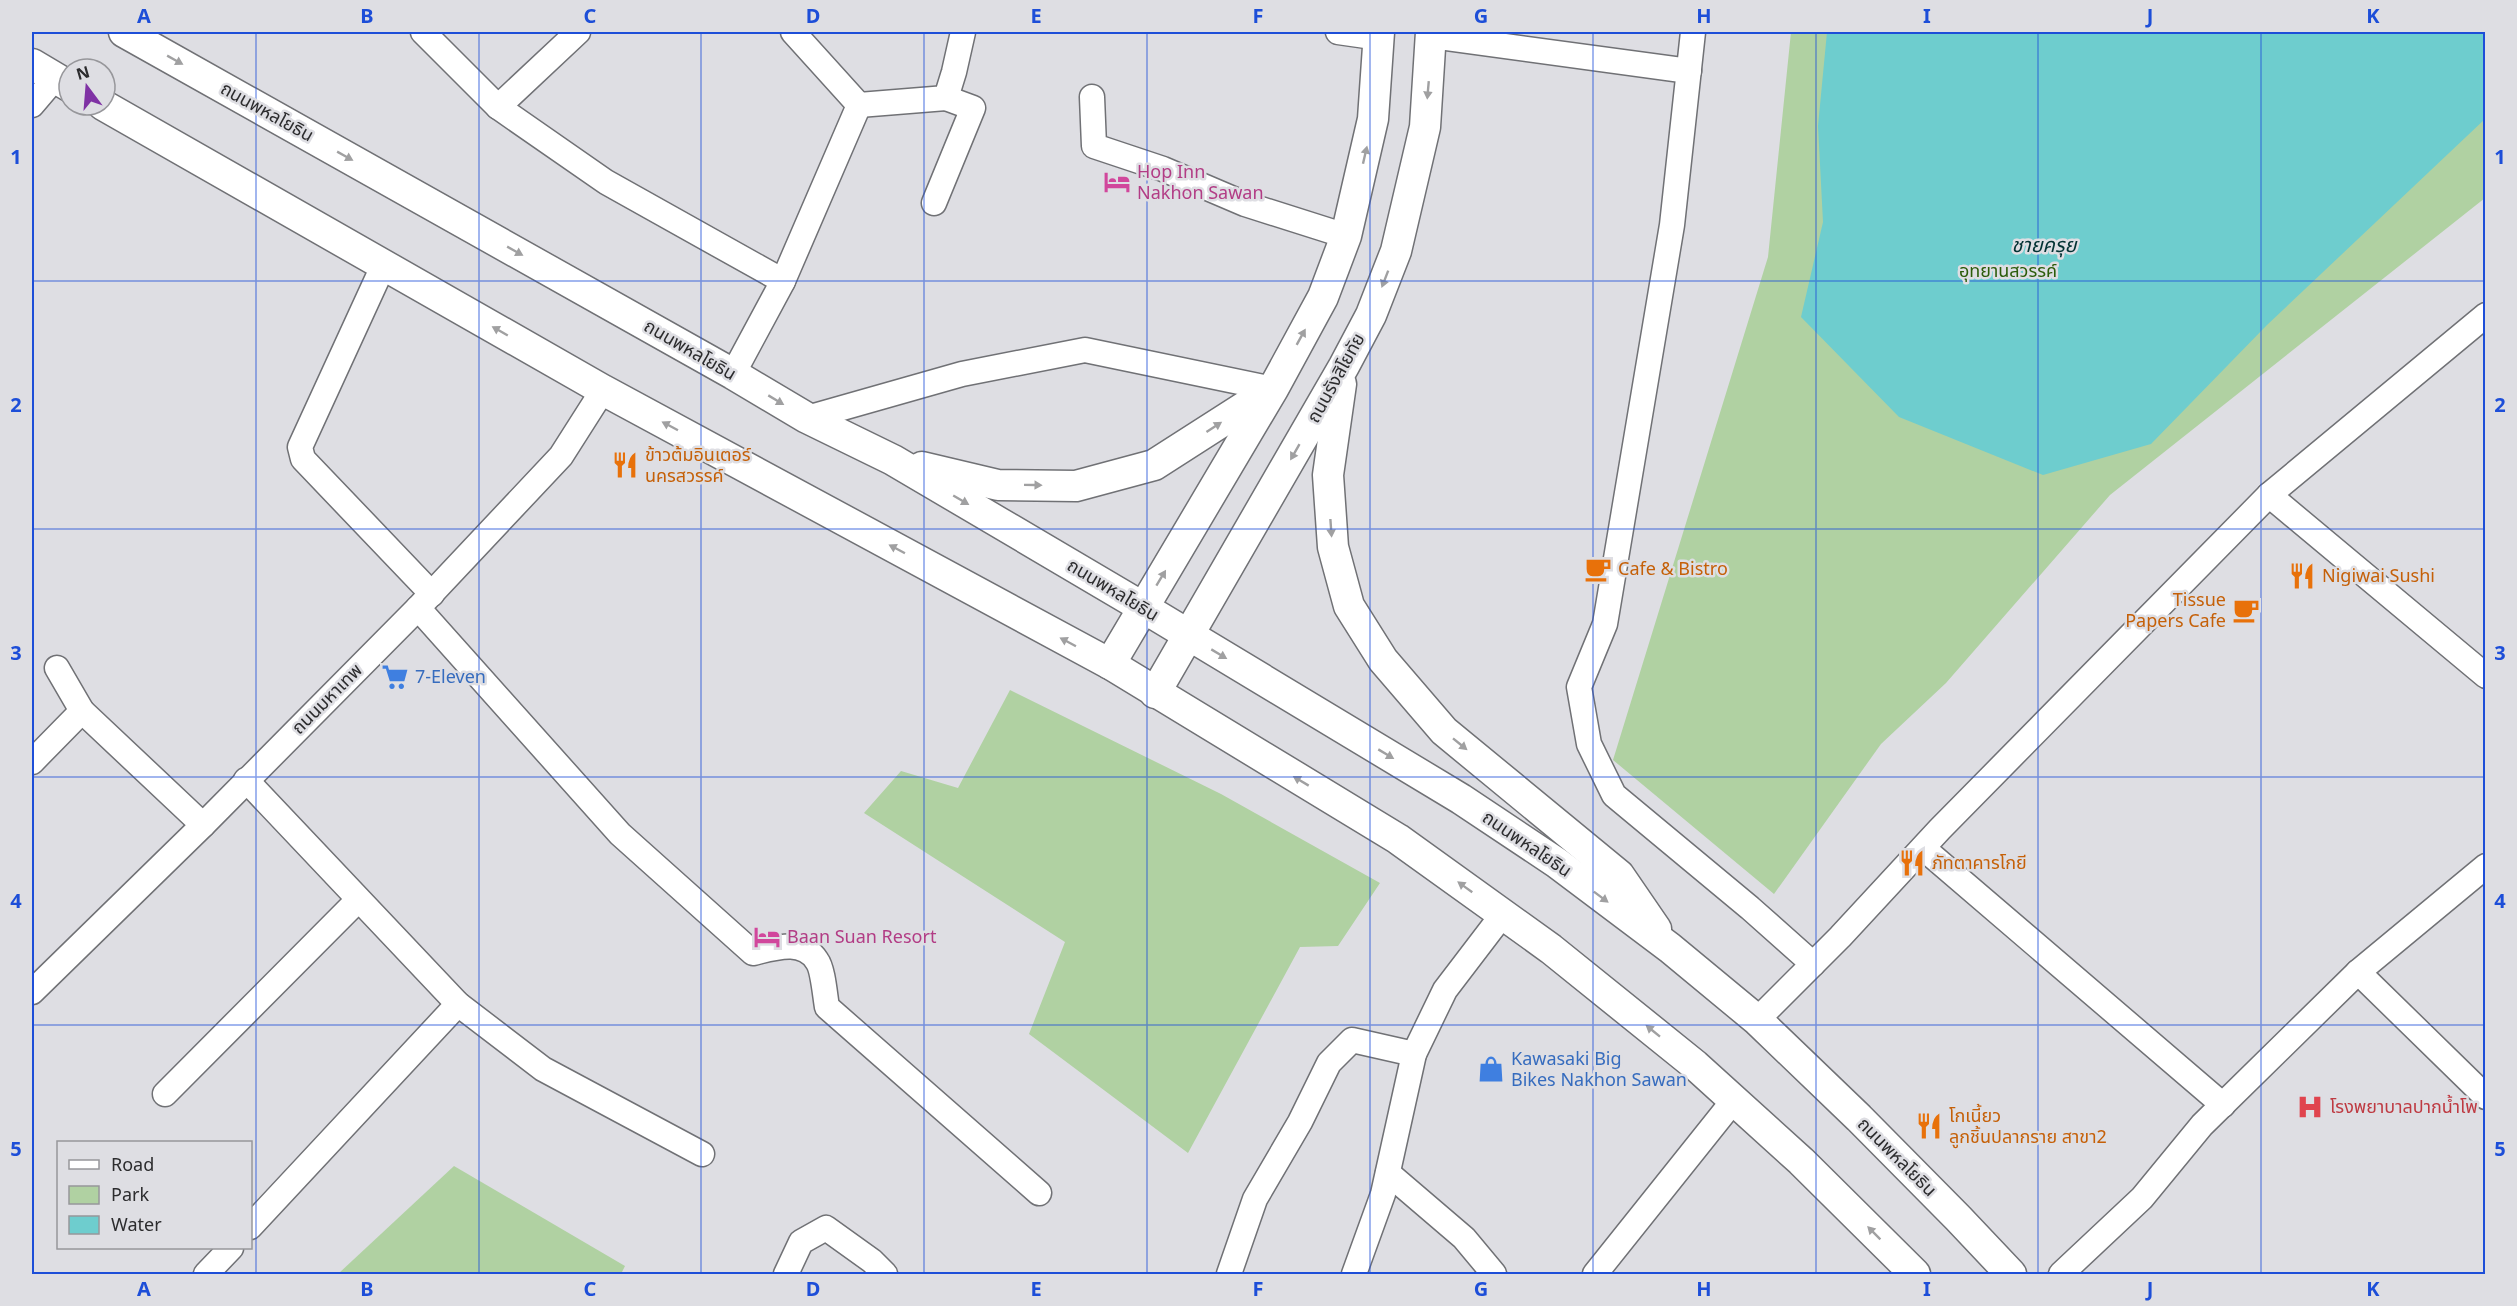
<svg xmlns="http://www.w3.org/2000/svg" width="2517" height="1306" font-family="'Noto Sans','Noto Sans Thai',sans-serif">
<rect width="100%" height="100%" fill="#dedee3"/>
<g fill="#b0d1a2">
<polygon points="1791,32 2485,32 2485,198 2110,495 1946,683 1881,744 1774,894 1613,760 1768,257"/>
<polygon points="1010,690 1221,794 1380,883 1338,946 1300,947 1188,1153 1029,1034 1065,942 864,813 901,771 958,788"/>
<polygon points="454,1166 625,1266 621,1274 338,1274"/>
</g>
<polygon fill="#6ecdce" points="1827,32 2485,32 2485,119 2267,325 2151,444 2043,475 1899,417 1801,317 1823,222 1818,126"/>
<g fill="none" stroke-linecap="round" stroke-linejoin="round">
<g stroke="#707175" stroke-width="27">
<g id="minor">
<polyline points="423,32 498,107 606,182 783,281"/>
<polyline points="1338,32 1380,38"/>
<polyline points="1693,32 1672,225 1605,624 1579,687 1589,744 1614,795 1750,908 1813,964"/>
<polyline points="1432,36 1689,71"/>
<polyline points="1092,97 1094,146 1163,169 1245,204 1346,236"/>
<polyline points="32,105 55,78"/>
<polyline points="859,105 946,98 954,72 963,32"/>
<polyline points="498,107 578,32"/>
<polyline points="934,203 973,108 946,98"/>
<polyline points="384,264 300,447 303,459 432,594"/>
<polyline points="733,374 783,281 859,105 793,32"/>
<polyline points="807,418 962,374 1085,350 1273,389"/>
<polyline points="2269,495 2486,676"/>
<path d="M418,608L620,834L753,953C774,948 803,938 817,961C823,969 825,996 827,1007L1039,1193"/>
<polyline points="57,668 82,711 203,825"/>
<polyline points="32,762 82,711"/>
<polyline points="246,780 458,1004 543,1069 702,1154"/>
<polyline points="1923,848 2223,1105"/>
<polyline points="2358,972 2486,1097"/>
<polyline points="32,992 203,825 418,608 561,456 603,390"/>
<polyline points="1757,1020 1840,937 1940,829 2269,495 2486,315"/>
<polyline points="165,1094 358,900"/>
<polyline points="1388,1173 1464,1238 1494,1274"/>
<polyline points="250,1227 458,1004"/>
<polyline points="206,1274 231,1248"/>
<polyline points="786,1274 801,1242 826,1228 872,1261 885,1274"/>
<polyline points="1229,1274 1255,1199 1300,1122 1329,1063 1352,1040 1414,1054"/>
<polyline points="1354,1274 1383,1194 1414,1054 1445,990 1503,914"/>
<polyline points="1595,1274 1734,1100"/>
<polyline points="2061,1274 2142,1198 2202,1125 2358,972 2486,866"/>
</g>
</g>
<g stroke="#707175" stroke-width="33">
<g id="major">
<polyline points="124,32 733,374 807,418 893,460 1144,608 1461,799 1557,863 1670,948 1757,1020 1859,1118 1958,1218 2011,1274"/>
<polyline points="32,64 69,86"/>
<polyline points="103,105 603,390 1110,664 1398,839 1551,949 1695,1065 1801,1161 1915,1274"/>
<polyline points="1341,384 1328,475 1333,547 1349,606 1383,660 1444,731 1619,875 1656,929"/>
<polyline points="922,467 998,485 1076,486 1154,465 1268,392"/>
<polyline points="1110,664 1273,389 1323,297 1346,236 1373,119 1379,32"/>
<polyline points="1155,693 1344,366 1371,315 1396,251 1425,127 1431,32"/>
</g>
</g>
<use href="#minor" stroke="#fff" stroke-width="24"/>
<use href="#major" stroke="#fff" stroke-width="30"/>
</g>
<defs><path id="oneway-solid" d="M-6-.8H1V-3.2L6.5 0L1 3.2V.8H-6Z" transform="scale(1.5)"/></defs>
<g fill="#a0a0a1">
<use href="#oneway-solid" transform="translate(175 60) rotate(29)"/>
<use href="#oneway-solid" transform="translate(1428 90) rotate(95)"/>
<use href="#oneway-solid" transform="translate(1365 155) rotate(-77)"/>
<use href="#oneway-solid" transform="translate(345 156) rotate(29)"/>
<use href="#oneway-solid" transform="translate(515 251) rotate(29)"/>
<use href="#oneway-solid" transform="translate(1385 279) rotate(111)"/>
<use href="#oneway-solid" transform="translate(500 331) rotate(-150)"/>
<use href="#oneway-solid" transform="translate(1301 337) rotate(-61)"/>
<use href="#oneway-solid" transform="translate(776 400) rotate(31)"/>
<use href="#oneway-solid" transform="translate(670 426) rotate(-152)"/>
<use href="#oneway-solid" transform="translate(1214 427) rotate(-33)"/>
<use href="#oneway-solid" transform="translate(1295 452) rotate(120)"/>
<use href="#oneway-solid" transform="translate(1033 485) rotate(1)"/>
<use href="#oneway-solid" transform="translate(961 500) rotate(30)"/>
<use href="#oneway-solid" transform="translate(1331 528) rotate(86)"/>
<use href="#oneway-solid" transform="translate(897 549) rotate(-152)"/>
<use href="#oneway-solid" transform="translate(1161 578) rotate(-59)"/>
<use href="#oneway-solid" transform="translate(1068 642) rotate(-152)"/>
<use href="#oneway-solid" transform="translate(1219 654) rotate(31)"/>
<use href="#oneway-solid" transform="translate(1460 744) rotate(39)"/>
<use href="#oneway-solid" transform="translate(1386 754) rotate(31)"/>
<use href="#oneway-solid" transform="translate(1301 781) rotate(-149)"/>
<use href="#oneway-solid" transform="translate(1465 887) rotate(-144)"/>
<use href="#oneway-solid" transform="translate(1601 897) rotate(37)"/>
<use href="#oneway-solid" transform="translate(1653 1031) rotate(-141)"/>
<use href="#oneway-solid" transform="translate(1874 1233) rotate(-135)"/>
</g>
<path fill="none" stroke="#1d4ed8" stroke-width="1.5" stroke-opacity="0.55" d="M256,32V1274M479,32V1274M701,32V1274M924,32V1274M1147,32V1274M1370,32V1274M1593,32V1274M1816,32V1274M2038,32V1274M2261,32V1274M32,281H2486M32,529H2486M32,777H2486M32,1025H2486"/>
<defs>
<g id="hotel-bare" transform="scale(2.07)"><path d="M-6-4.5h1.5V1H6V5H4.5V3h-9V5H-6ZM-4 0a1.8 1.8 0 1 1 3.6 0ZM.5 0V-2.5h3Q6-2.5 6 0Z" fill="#d1479c" stroke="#dedee3" stroke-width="2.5" paint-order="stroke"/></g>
<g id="restaurant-bare" transform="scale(2.07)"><path d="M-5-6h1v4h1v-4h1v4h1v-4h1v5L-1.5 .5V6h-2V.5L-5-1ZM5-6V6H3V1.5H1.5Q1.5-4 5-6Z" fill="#e8710a" stroke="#dedee3" stroke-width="2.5" paint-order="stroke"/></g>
<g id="cafe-bare" transform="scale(2.07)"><path d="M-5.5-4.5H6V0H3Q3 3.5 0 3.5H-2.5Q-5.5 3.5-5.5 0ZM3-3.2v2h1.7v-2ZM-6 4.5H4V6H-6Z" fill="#e8710a" stroke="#dedee3" stroke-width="2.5" paint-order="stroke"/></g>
<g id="supermarket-bare" transform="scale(2.07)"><path d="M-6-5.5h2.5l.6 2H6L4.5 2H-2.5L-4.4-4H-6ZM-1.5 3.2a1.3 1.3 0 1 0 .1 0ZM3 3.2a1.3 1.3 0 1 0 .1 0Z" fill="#3f7fe0" stroke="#dedee3" stroke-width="2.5" paint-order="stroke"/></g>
<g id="shop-bare" transform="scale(2.07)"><path d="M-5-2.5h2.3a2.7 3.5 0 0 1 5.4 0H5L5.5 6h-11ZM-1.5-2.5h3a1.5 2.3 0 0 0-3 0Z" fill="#3f7fe0" stroke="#dedee3" stroke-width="2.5" paint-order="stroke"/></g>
<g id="hospital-bare" transform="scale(2.07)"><path d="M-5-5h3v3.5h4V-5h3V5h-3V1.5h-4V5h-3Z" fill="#e0444e" stroke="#dedee3" stroke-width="2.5" paint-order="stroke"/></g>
</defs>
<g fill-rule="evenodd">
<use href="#hotel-bare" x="1117" y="182"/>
<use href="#restaurant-bare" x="625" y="465"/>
<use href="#cafe-bare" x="1598" y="569"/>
<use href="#restaurant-bare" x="2302" y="576"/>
<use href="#cafe-bare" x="2246" y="610"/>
<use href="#supermarket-bare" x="395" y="677"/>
<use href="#restaurant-bare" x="1912" y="863"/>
<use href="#hotel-bare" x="767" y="937"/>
<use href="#shop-bare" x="1491" y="1069"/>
<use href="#hospital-bare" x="2310" y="1107"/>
<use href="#restaurant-bare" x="1929" y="1126"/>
</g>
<g text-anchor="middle" stroke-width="5" stroke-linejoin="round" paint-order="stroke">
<g font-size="18" fill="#2c2c2e" stroke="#dedee3">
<text transform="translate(267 112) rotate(29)" y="6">ถนนพหลโยธิน</text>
<text transform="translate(690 350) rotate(30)" y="6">ถนนพหลโยธิน</text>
<text transform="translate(1336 378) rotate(-61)" y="6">ถนนรังสิโยทัย</text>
<text transform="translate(1113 590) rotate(31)" y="6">ถนนพหลโยธิน</text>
<text transform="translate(327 699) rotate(-45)" y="6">ถนนมหาเทพ</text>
<text transform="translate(1527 844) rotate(34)" y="6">ถนนพหลโยธิน</text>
<text transform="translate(1897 1157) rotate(45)" y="6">ถนนพหลโยธิน</text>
</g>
<g font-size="18" fill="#b23c85" stroke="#dedee3" text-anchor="start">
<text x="1137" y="178">Hop Inn<tspan x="1137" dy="21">Nakhon Sawan</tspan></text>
<text x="787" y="943">Baan Suan Resort</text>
</g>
<g font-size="18" fill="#2b5c0a" stroke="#dedee3">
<text x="2008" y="277">อุทยานสวรรค์</text>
</g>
<g font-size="18" fill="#c56008" stroke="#dedee3" text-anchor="start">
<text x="645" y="461">ข้าวต้มอินเตอร์<tspan x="645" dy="21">นครสวรรค์</tspan></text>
<text x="1618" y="575">Cafe &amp; Bistro</text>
<text x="2322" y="582">Nigiwai Sushi</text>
<text x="2226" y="606" text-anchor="end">Tissue<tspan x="2226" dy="21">Papers Cafe</tspan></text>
<text x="1932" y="869">ภัทตาคารโกยี</text>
<text x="1949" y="1122">โกเนี้ยว<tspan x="1949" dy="21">ลูกชิ้นปลากราย สาขา2</tspan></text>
</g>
<g font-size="18" fill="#366cbe" stroke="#dedee3" text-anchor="start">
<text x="415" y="683">7-Eleven</text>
<text x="1511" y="1065">Kawasaki Big<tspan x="1511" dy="21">Bikes Nakhon Sawan</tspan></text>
</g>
<g font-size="18" fill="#be3a42" stroke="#dedee3" text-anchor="start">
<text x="2330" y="1113">โรงพยาบาลปากน้ำโพ</text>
</g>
<g font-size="20" font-style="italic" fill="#023233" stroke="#dedee3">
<text x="2044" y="252">ชายครุย</text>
</g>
</g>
<rect width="2517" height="1306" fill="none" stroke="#dedee3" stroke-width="66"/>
<rect x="57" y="1141" width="195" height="108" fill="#dedee3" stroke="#97979b" stroke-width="1.5"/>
<rect x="69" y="1160" width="30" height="9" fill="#ffffff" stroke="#97979b" stroke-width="1.5"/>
<text x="111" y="1171" font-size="18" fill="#2c2c2e">Road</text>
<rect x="69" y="1186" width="30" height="18" fill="#b0d1a2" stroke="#97979b" stroke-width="1.5"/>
<text x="111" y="1201" font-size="18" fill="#2c2c2e">Park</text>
<rect x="69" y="1216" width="30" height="18" fill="#6ecdce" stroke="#97979b" stroke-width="1.5"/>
<text x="111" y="1231" font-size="18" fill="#2c2c2e">Water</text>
<g transform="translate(87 87) rotate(344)"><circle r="28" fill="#dedee3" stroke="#97979b" stroke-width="1.5"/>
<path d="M0-4.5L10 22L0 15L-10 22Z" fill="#7f32a4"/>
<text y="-9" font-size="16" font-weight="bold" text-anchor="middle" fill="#2c2c2e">N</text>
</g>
<rect x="33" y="33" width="2451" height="1240" fill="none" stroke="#1d4ed8" stroke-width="2"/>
<g font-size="20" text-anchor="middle" font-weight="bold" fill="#1d4ed8">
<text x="144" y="23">A</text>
<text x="367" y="23">B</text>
<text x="590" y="23">C</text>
<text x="813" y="23">D</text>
<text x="1036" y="23">E</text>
<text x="1258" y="23">F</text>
<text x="1481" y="23">G</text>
<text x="1704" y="23">H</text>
<text x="1927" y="23">I</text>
<text x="2150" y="23">J</text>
<text x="2373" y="23">K</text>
<text x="16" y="164">1</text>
<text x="2500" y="164">1</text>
<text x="16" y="412">2</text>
<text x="2500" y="412">2</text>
<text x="16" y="660">3</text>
<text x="2500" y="660">3</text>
<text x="16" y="908">4</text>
<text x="2500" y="908">4</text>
<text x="16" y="1156">5</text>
<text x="2500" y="1156">5</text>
<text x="144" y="1296">A</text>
<text x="367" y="1296">B</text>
<text x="590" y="1296">C</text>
<text x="813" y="1296">D</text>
<text x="1036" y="1296">E</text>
<text x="1258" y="1296">F</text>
<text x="1481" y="1296">G</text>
<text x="1704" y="1296">H</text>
<text x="1927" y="1296">I</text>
<text x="2150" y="1296">J</text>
<text x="2373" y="1296">K</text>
</g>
</svg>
